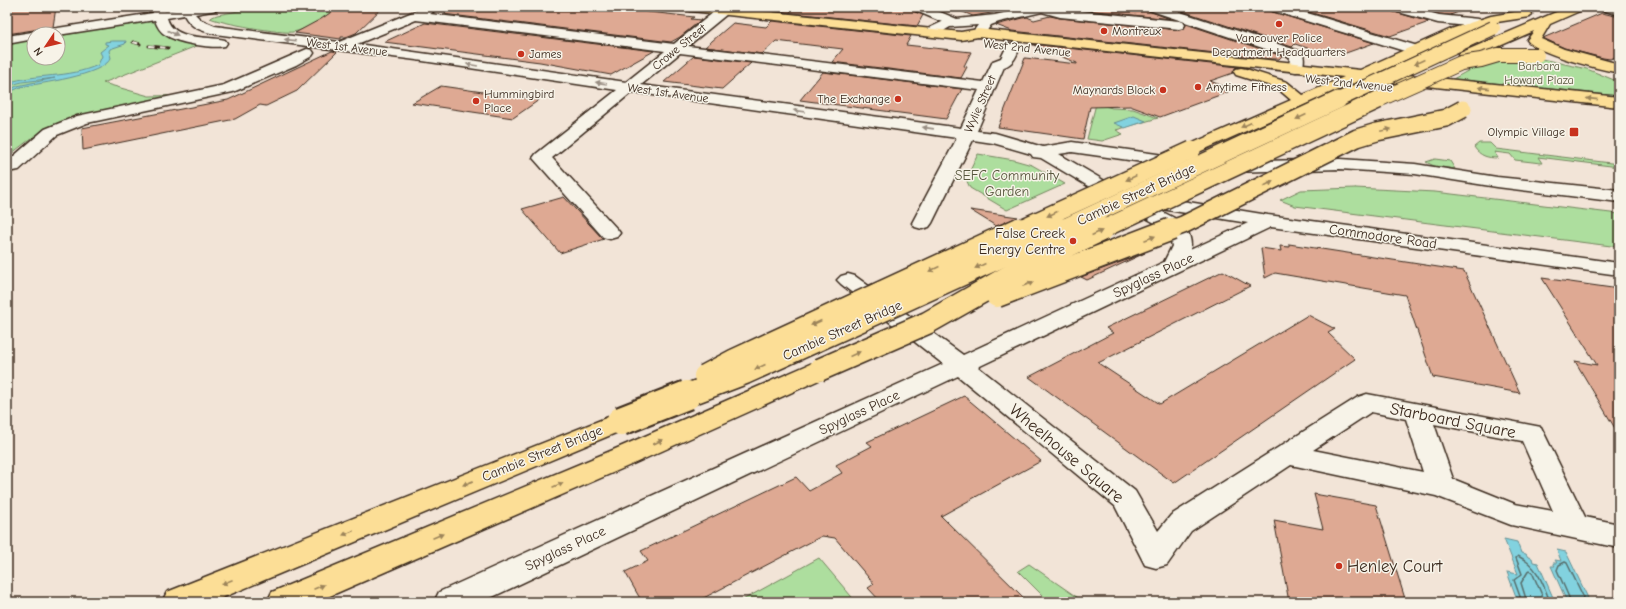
<svg xmlns="http://www.w3.org/2000/svg" width="1626" height="609" font-family="'Comic Neue',sans-serif">
<rect width="100%" height="100%" fill="#f2e4d7"/>
<filter id="ink" filterUnits="userSpaceOnUse"><feTurbulence type="fractalNoise" baseFrequency=".025" numOctaves="2"/><feDisplacementMap in="SourceGraphic" scale="8" xChannelSelector="R" yChannelSelector="G"/><feConvolveMatrix kernelMatrix="1 2 1 2 8 2 1 2 1" color-interpolation-filters="sRGB"/></filter>
<g filter="url(#ink)">
<g fill="#adde9e" stroke="#74845e">
<path d="M260,7H336C328,17 306,30 293,32C283,34 220,23 210,18L217,15Z"/>
<path d="M150,21L155,23L163,33L204,43L103,83L149,96L196,95L70,120C42,128 29,140 7,157V42L34,39V58H58V36L130,23Z"/>
<polygon points="1542,59 1587,69 1619,82 1619,96 1453,79 1484,62"/>
<polygon points="1096,104 1112,108 1133,109 1158,118 1116,130 1123,134 1102,141 1087,139"/>
<path d="M1479,143H1490L1496,149L1619,164V167L1538,157L1542,163H1541L1515,160L1510,154L1494,152L1498,158C1487,158 1480,156 1474,147Z"/>
<polygon points="978,154 1014,160 1032,165 1065,184 1007,210 970,188 966,179"/>
<polygon points="1435,159 1450,161 1455,169 1434,166 1426,162"/>
<polygon points="1355,188 1435,192 1619,214 1619,247 1295,206 1280,200 1301,190"/>
<polygon points="819,558 856,602 739,602"/>
<polygon points="1029,564 1084,602 1049,602 1018,571"/>
</g>
<g fill="#82d2df" stroke="#668f92">
<path d="M112,41H126L125,44L110,49L109,51L111,58C102,76 40,83 21,87L14,90L7,95V91L17,86L55,78L22,82L7,86V83C38,73 67,79 98,65L102,56L100,52L109,45L105,44V42Z"/>
<polygon points="1134,116 1146,121 1125,128 1114,123"/>
<polygon points="1504,539 1517,542 1521,553 1526,554 1528,557 1532,558 1533,562 1538,563 1555,602 1518,602 1507,572 1518,574"/>
<polygon points="1557,550 1566,552 1588,598 1585,602 1567,602 1551,566 1555,566 1553,563 1557,563 1555,560 1561,561"/>
</g>
<g fill="none" stroke-linecap="round" stroke-linejoin="round">
<g stroke="#576d6b" stroke-width="1.5">
<path d="M1522,602L1514,580L1522,574L1516,558L1518,556C1537,565 1543,583 1550,602"/>
<polyline points="1527,602 1521,583 1529,570 1532,572 1545,602"/>
<polyline points="1571,602 1557,570 1559,565 1565,562 1567,563 1583,596 1582,602"/>
</g>
</g>
<g fill="#dea993" stroke="#3b2a1e">
<polygon points="7,7 56,7 53,27 7,34"/>
<polygon points="336,7 383,7 356,33 346,37 341,37 341,39 295,33 321,19 330,13"/>
<polygon points="457,7 604,7 694,17 691,19 701,20 680,37 671,42 443,14"/>
<polygon points="788,7 911,7 913,11 923,15 917,26 783,12"/>
<polygon points="954,7 1001,7 1009,10 973,16 953,8"/>
<polygon points="1084,7 1146,7 1149,11 1170,19 1076,9"/>
<polygon points="1170,7 1267,7 1270,11 1374,43 1343,54 1330,50 1323,53 1295,44 1292,47"/>
<polygon points="1292,7 1388,7 1391,11 1429,22 1390,36"/>
<polygon points="1415,7 1464,7 1465,10 1450,15 1439,14"/>
<polygon points="1602,13 1619,17 1619,56 1610,59 1603,58 1564,48 1543,38"/>
<polygon points="1050,16 1060,18 1179,30 1184,29 1186,24 1282,56 1279,59 1271,59 1012,31 996,25 1027,17 1034,20"/>
<polygon points="772,21 911,36 906,45 971,52 964,66 967,67 961,78 832,62 843,49 776,41 762,54 705,47 733,23 766,27"/>
<polygon points="425,23 654,51 611,75 540,62 384,42"/>
<polygon points="1031,44 1238,67 1235,68 1233,73 1210,81 1223,86 1217,88 1228,92 1160,117 1130,106 1090,107 1083,139 998,127 1025,58 1077,64 1077,63"/>
<polygon points="332,51 337,52 297,91 266,106 260,105 235,119 83,150 82,128 228,100"/>
<polygon points="694,56 751,63 722,89 664,82"/>
<polygon points="823,72 962,89 946,119 800,100"/>
<polygon points="441,86 539,100 513,118 412,103"/>
<polygon points="564,197 602,238 604,239 560,253 522,209"/>
<polygon points="970,210 1018,217 996,226"/>
<polygon points="1289,244 1464,271 1520,393 1433,377 1405,295 1275,273 1265,278 1261,248 1281,251 1280,246 1289,247"/>
<polygon points="1145,253 1087,280 1081,277"/>
<polygon points="1223,271 1250,286 1098,363 1160,404 1308,315 1335,329 1328,333 1355,359 1174,483 1029,377 1113,333 1106,328"/>
<polygon points="1542,278 1619,289 1619,435 1575,361 1597,365"/>
<polygon points="964,396 1041,461 941,516 1028,602 881,602 868,588 874,584 835,538 822,536 696,602 642,602 625,572 648,561 641,551 796,477 809,491 842,473 836,465 872,446 867,442"/>
<polygon points="1314,494 1376,505 1406,602 1289,602 1274,520 1323,529"/>
</g>
<g fill="none" stroke-linecap="round" stroke-linejoin="round">
<g stroke="#3b2a1e" stroke-width="3">
<g id="minor">
<path d="M152,7H164L165,11L181,8L180,7H219L217,10L195,14L201,20L215,26L339,42L425,7H432L435,10L430,14L674,44L719,8H727L729,11L727,14L688,46L983,82L993,61L1001,58L1008,44H1018L1020,47C1016,57 1014,63 1004,67L977,131L995,133L1043,147L1072,142L1185,158L1191,159L1194,163L1191,167L1185,168L1072,152L1059,154L1110,184L1139,194L1268,215L1619,263V275L1271,227L978,367L1135,491L1158,531L1171,515L1358,397L1367,394L1541,427L1585,517L1619,524V548L1511,525L1436,496L1291,465L1191,531L1167,565L1156,568L1145,565L1115,506L958,376L482,602H434L439,592L943,364L841,284L837,280L841,276L848,274L855,276L963,355L1164,262L1172,246L1168,230L1129,209L1127,205L1128,203L1098,192L1041,158L1033,157L1031,154L993,143L973,140L932,223L929,227L922,229L915,227L912,223L957,138L632,92L552,158L617,229L620,233L617,237L610,239L603,237L533,158L536,154L617,90L416,60L215,34C201,31 191,28 184,15L167,18C173,41 207,36 225,40L227,43L225,46C211,49 177,43 166,35C160,32 157,26 155,20L58,35V34H34V39L7,44V36L153,13ZM416,20L665,51L626,82L357,44ZM680,53L979,90L961,128L641,85ZM1155,208L1248,223L1190,250C1193,243 1188,230 1184,223ZM1371,412L1406,419L1423,472L1313,450ZM1434,424L1522,441L1553,511L1515,504L1453,479Z"/>
<polygon points="912,7 928,7 957,19 995,15 1030,7 1052,7 1061,9 1179,21 1183,22 1185,25 1183,28 1179,29 1060,17 1042,12 999,22 991,25 983,36 973,36 972,33 978,25 950,27 935,36 925,36 924,33 925,30 942,22 914,10"/>
<path d="M1147,7H1165L1302,52C1305,57 1304,66 1301,71L1296,72L1291,71L1289,68L1290,57L1149,10Z"/>
<polygon points="1268,7 1287,7 1421,47 1423,50 1421,53 1411,53 1270,10"/>
<polygon points="1389,7 1409,7 1439,15 1478,19 1482,20 1484,23 1482,26 1478,27 1438,23 1391,10"/>
<polygon points="1600,7 1619,7 1619,15 1602,10"/>
<polygon points="307,49 312,50 314,53 312,56 296,65 233,92 87,123 57,135 19,170 13,171 7,170 7,162 45,129 77,116 224,85"/>
<polygon points="1340,159 1415,164 1497,177 1619,190 1619,202 1497,187 1415,174 1340,169 1227,172 1221,171 1218,167 1221,163 1227,162"/>
</g>
</g>
<g stroke="#3b2a1e" stroke-width="3">
<g id="major">
<polygon points="685,7 725,7 961,32 978,29 1360,70 1451,29 1491,16 1526,10 1530,11 1532,14 1530,17 1497,22 1461,35 1379,72 1619,97 1619,107 1363,79 1192,155 1186,154 1184,150 1186,146 1291,100 1277,88 1236,75 1234,72 1236,69 1241,68 1246,69 1287,82 1303,95 1344,77 978,37 961,40 691,11 687,10"/>
<path d="M1568,7H1584L1582,10L1550,24L1541,39L1564,49L1619,64V73C1600,69 1537,54 1527,40L1534,31L1470,59L1466,66L1461,67L1456,66L1454,63L1460,53Z"/>
<polygon points="819,362 828,364 831,370 828,376 633,464 316,602 267,602 272,592 613,450 810,364"/>
<polygon points="621,412 630,415 634,421 630,427 212,602 162,602 167,592"/>
</g>
</g>
<use href="#minor" fill="#f7f3e8" fill-rule="evenodd"/>
<use href="#major" fill="#fcde96" fill-rule="evenodd"/>
<g stroke="#3b2a1e" stroke-width="3">
<g id="rail">
<polyline points="133,42 140,44"/>
<polyline points="149,46 168,48"/>
</g>
</g>
<use href="#rail" stroke="#f7f3e8" stroke-width="2" stroke-dasharray="5.5" stroke-linecap="butt"/>
<g stroke="#3b2a1e" stroke-width="16" stroke-linecap="butt">
<g id="major-bridge-far3">
<polyline points="1336,101 1493,28"/>
<polyline points="1376,101 1461,63 1481,60 1498,55 1537,55"/>
</g>
</g>
<g stroke="#3b2a1e" stroke-width="20" stroke-linecap="butt">
<g id="major-bridge-far2">
<polyline points="1017,230 1192,150"/>
<polyline points="1059,230 1338,100"/>
<polyline points="1101,230 1378,100"/>
<polyline points="1169,230 1183,225 1357,138 1377,132 1446,118 1463,109"/>
</g>
</g>
<g stroke="#3b2a1e" stroke-width="25" stroke-linecap="butt">
<g id="major-bridge-far1">
<polyline points="997,296 1172,229"/>
<polyline points="819,370 927,323 1038,260 1103,229"/>
<polyline points="705,376 735,360 1019,229"/>
<polyline points="685,396 745,373 1061,229"/>
</g>
</g>
<g stroke="#3b2a1e" stroke-width="32" stroke-linecap="butt">
<polyline id="major-bridge" points="621,421 687,395"/>
</g>
<use href="#major-bridge-far3" stroke="#fcde96" stroke-width="14"/>
<use href="#major-bridge-far2" stroke="#fcde96" stroke-width="17"/>
<use href="#major-bridge-far1" stroke="#fcde96" stroke-width="22"/>
<use href="#major-bridge" stroke="#fcde96" stroke-width="28"/>
</g>
<defs><path id="oneway-solid" d="M-6-.8H1V-3.2L6.5 0L1 3.2V.8H-6Z"/></defs>
<g fill="#998e83">
<use href="#oneway-solid" transform="translate(173 33) rotate(24)"/>
<use href="#oneway-solid" transform="translate(290 40) rotate(-173)"/>
<use href="#oneway-solid" transform="translate(472 65) rotate(-170)"/>
<use href="#oneway-solid" transform="translate(601 83) rotate(-172)"/>
<use href="#oneway-solid" transform="translate(799 111) rotate(-172)"/>
<use href="#oneway-solid" transform="translate(928 128) rotate(-172)"/>
</g>
<g fill="#9c845a">
<use href="#oneway-solid" transform="translate(1419 62) rotate(155)"/>
<use href="#oneway-solid" transform="translate(1484 88) rotate(-174)"/>
<use href="#oneway-solid" transform="translate(1592 99) rotate(-174)"/>
<use href="#oneway-solid" transform="translate(1301 117) rotate(155)"/>
<use href="#oneway-solid" transform="translate(1246 125) rotate(156)"/>
<use href="#oneway-solid" transform="translate(1386 130) rotate(-12)"/>
<use href="#oneway-solid" transform="translate(1131 178) rotate(155)"/>
<use href="#oneway-solid" transform="translate(1268 184) rotate(-27)"/>
<use href="#oneway-solid" transform="translate(1052 214) rotate(155)"/>
<use href="#oneway-solid" transform="translate(1097 233) rotate(-25)"/>
<use href="#oneway-solid" transform="translate(1150 238) rotate(-21)"/>
<use href="#oneway-solid" transform="translate(980 266) rotate(155)"/>
<use href="#oneway-solid" transform="translate(934 269) rotate(155)"/>
<use href="#oneway-solid" transform="translate(1028 284) rotate(-21)"/>
<use href="#oneway-solid" transform="translate(816 323) rotate(155)"/>
<use href="#oneway-solid" transform="translate(855 354) rotate(-24)"/>
<use href="#oneway-solid" transform="translate(760 367) rotate(156)"/>
<use href="#oneway-solid" transform="translate(658 442) rotate(-24)"/>
<use href="#oneway-solid" transform="translate(468 483) rotate(158)"/>
<use href="#oneway-solid" transform="translate(558 485) rotate(-23)"/>
<use href="#oneway-solid" transform="translate(348 533) rotate(158)"/>
<use href="#oneway-solid" transform="translate(438 536) rotate(-23)"/>
<use href="#oneway-solid" transform="translate(227 582) rotate(158)"/>
<use href="#oneway-solid" transform="translate(319 587) rotate(-23)"/>
</g>
</g>
<g fill="#c8321e" stroke="#f7f3e8" stroke-width="1.5">
<circle cx="1279" cy="24" r="4"/>
<circle cx="1104" cy="31" r="4"/>
<circle cx="521" cy="54" r="4"/>
<circle cx="1198" cy="87" r="4"/>
<circle cx="1163" cy="90" r="4"/>
<circle cx="898" cy="99" r="4"/>
<circle cx="476" cy="101" r="4"/>
<rect x="1569" y="127" width="10" height="10" rx="2"/>
<circle cx="1073" cy="241" r="4"/>
<circle cx="1339" cy="566" r="4"/>
</g>
<g text-anchor="middle" stroke-width="3" stroke-linejoin="round" paint-order="stroke">
<g font-size="12" fill="#3b2a1e" stroke="#f7f3e8" text-anchor="start">
<text x="1112" y="35">Montreux</text>
<text x="1279" y="42" text-anchor="middle">Vancouver Police<tspan x="1279" dy="14">Department Headquarters</tspan></text>
<text x="529" y="58">James</text>
<text x="1206" y="91">Anytime Fitness</text>
<text x="1155" y="94" text-anchor="end">Maynards Block</text>
<text x="484" y="98">Hummingbird<tspan x="484" dy="14">Place</tspan></text>
<text x="890" y="103" text-anchor="end">The Exchange</text>
<text x="1565" y="136" text-anchor="end">Olympic Village</text>
</g>
<g font-size="12" fill="#3b2a1e" stroke="#f7f3e8">
<text transform="translate(347 47) rotate(7)" y="4">West 1st Avenue</text>
<text transform="translate(679 47) rotate(-39)" y="4">Crowe Street</text>
<text transform="translate(1027 48) rotate(6)" y="4">West 2nd Avenue</text>
<text transform="translate(1349 83) rotate(6)" y="4">West 2nd Avenue</text>
<text transform="translate(668 93) rotate(8)" y="4">West 1st Avenue</text>
<text transform="translate(980 104) rotate(-66)" y="4">Wylie Street</text>
</g>
<g font-size="12" fill="#58573e" stroke="#f7f3e8">
<text x="1539" y="70">Barbara<tspan x="1539" dy="14">Howard Plaza</tspan></text>
</g>
<g font-size="14" fill="#58573e" stroke="#f7f3e8">
<text x="1007" y="180">SEFC Community<tspan x="1007" dy="16">Garden</tspan></text>
</g>
<g font-size="14" fill="#3b2a1e" stroke="#f7f3e8">
<text transform="translate(1136 194) rotate(-25)" y="5">Cambie Street Bridge</text>
<text transform="translate(1383 236) rotate(8)" y="5">Commodore Road</text>
<text transform="translate(1153 275) rotate(-25)" y="5">Spyglass Place</text>
<text transform="translate(842 330) rotate(-24)" y="5">Cambie Street Bridge</text>
<text transform="translate(859 412) rotate(-25)" y="5">Spyglass Place</text>
<text transform="translate(542 453) rotate(-22)" y="5">Cambie Street Bridge</text>
<text transform="translate(565 548) rotate(-25)" y="5">Spyglass Place</text>
</g>
<g font-size="14" fill="#3b2a1e" stroke="#f7f3e8" text-anchor="end">
<text x="1065" y="238">False Creek<tspan x="1065" dy="16">Energy Centre</tspan></text>
</g>
<g font-size="17" fill="#3b2a1e" stroke="#f7f3e8">
<text transform="translate(1453 420) rotate(11)" y="6">Starboard Square</text>
<text transform="translate(1067 453) rotate(40)" y="6">Wheelhouse Square</text>
</g>
<g font-size="17" fill="#3b2a1e" stroke="#f7f3e8" text-anchor="start">
<text x="1347" y="572">Henley Court</text>
</g>
</g>
<rect width="1626" height="609" fill="none" stroke="#f7f3e8" stroke-width="24"/>
<rect x="12" y="12" width="1602" height="585" fill="none" stroke="#3b2a1e" stroke-width="1.5" filter="url(#ink)"/>
<g transform="translate(46 46) rotate(235)"><circle r="19" fill="#f7f3e8" stroke="#aca397"/>
<path d="M0-3L7 15L0 10L-7 15Z" fill="#c8321e"/>
<text y="-6" font-size="11" font-weight="bold" text-anchor="middle" fill="#3b2a1e">N</text>
</g>
</svg>
